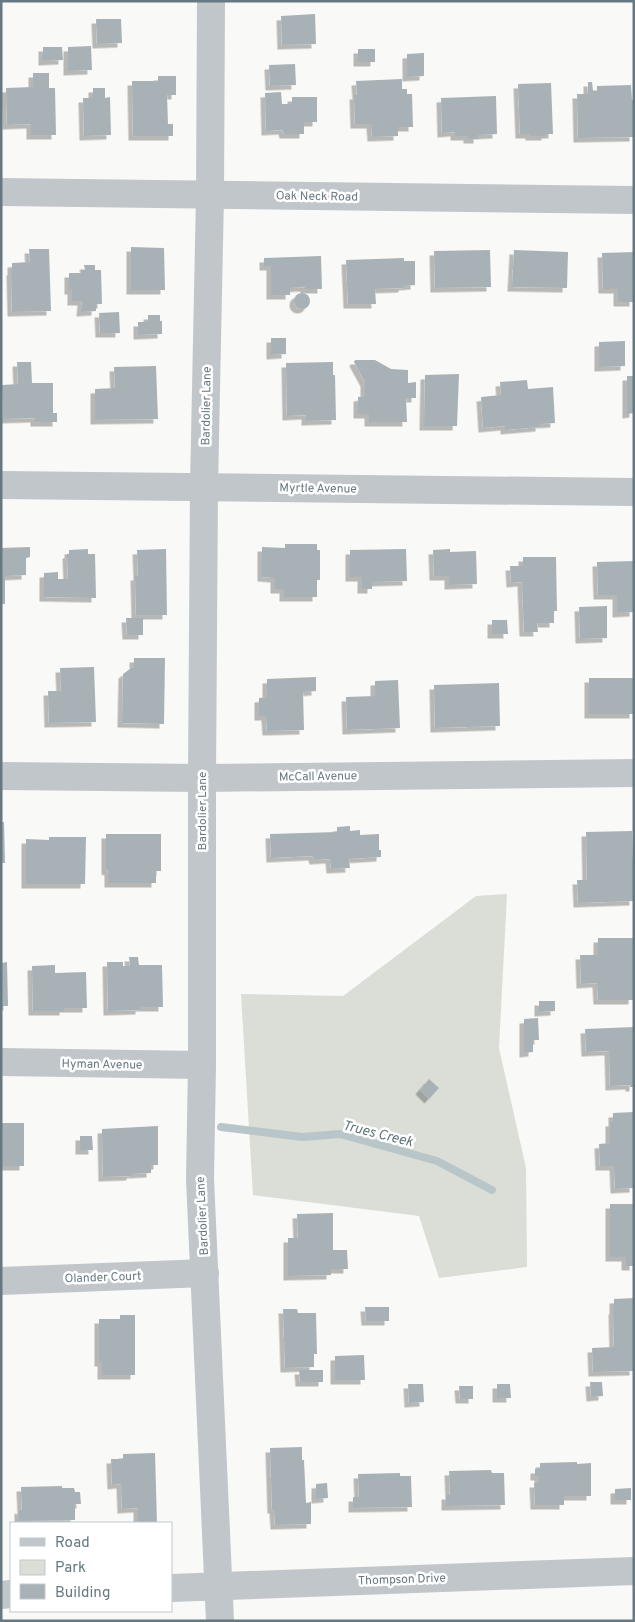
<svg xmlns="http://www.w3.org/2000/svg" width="635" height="1622" font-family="Overpass,sans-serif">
<defs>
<filter id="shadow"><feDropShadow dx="-4.5" dy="4.5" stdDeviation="0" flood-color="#0004"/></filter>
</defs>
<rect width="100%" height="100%" fill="#f9f9f7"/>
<polygon fill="#daded6" points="507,894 499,1048 526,1168 527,1267 439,1278 419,1216 253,1195 241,994 343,996 476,896"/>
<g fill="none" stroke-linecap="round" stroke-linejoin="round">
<polyline stroke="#b9c6c9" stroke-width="8" points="221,1127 302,1137 340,1134 437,1161 492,1190"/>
</g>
<g fill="#a8b2b6" filter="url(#shadow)">
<polygon points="315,14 316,44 282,45 281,16"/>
<polygon points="96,19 121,19 122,43 97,44"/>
<polygon points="91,46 92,70 68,71 68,47"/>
<polygon points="43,47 62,47 63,60 43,61"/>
<rect x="358" y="49" width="17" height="13"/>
<polygon points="424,53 424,76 407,77 407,54"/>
<polygon points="295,64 296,85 270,86 269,65"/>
<polygon points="33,73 49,73 49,88 55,88 56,135 31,135 31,124 7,125 6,88 33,87"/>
<polygon points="158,76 176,76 176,95 167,95 168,124 173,124 173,136 133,136 132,81 158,81"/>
<polygon points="402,79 402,89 407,89 407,94 412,94 413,127 398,127 398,136 372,137 371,124 355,124 354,95 357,95 356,81"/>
<polygon points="588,82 592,82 593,91 597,91 597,86 631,85 632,100 634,101 634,137 578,138 577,94 588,94"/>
<polygon points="551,83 553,134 546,134 546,136 530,136 530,134 520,134 518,84"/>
<polygon points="93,88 105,88 105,98 110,97 111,135 84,136 83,98 93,98"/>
<polygon points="281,92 282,104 292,104 292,97 317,97 317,122 304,122 304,134 284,134 283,130 266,131 265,93"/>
<polygon points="496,96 497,134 478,135 478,139 468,139 468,136 455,136 455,132 442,133 441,98"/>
<polygon points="131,247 164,248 165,290 131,290"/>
<polygon points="29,249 49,249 51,311 12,312 11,271 12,271 12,263 30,262"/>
<polygon points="490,250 491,287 435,288 434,251"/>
<polygon points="514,250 568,252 567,288 512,287"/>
<polygon points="634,252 634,302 618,302 618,289 603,289 602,253"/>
<polygon points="321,256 322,289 305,289 305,287 290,288 290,295 271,295 271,266 264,266 264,258"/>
<polygon points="404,258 404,261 415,261 415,285 403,286 403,288 375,289 376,304 348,304 346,260"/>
<polygon points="84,265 95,265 95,270 101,270 102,304 96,304 96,311 81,312 82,301 72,301 72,290 69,290 69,273 81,273 81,270 85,270"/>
<circle cx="302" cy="301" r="8"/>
<polygon points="119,312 120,333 100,333 99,313"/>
<polygon points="148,315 160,315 160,321 162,321 162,334 138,335 138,322 148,322"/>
<polygon points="271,338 286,338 286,354 271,355"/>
<polygon points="625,341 625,366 599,367 599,342"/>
<polygon points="355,360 375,360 391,369 408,370 408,383 416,382 416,398 406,398 407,422 369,422 369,414 358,414 358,397 365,396 365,382 354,362"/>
<polygon points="17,362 31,362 32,383 53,383 53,413 57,413 57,422 35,422 35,418 3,419 2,385 18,384"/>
<polygon points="333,362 333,375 335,375 336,420 306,421 306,415 287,416 286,363"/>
<polygon points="156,366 158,419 95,420 95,389 115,388 114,367"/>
<polygon points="459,374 457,426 424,426 425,375"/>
<polygon points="627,376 634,376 634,413 627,414"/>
<polygon points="527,380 528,389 553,387 555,423 540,424 540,427 505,430 505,426 483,428 481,397 501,395 500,382"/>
<polygon points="285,544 317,544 317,550 320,550 320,580 317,580 317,597 284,597 284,589 275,589 275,578 262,577 262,547 285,548"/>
<polygon points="30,547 30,557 26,558 26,575 5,576 5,604 1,604 1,548"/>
<polygon points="88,549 88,554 95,554 96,598 44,597 44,573 58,572 58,579 68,579 67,554 69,554 69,550"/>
<polygon points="166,549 167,615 136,615 135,576 138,576 137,550"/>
<polygon points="406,549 407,581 372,582 372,589 362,589 362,577 350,577 350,550"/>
<polygon points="450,549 450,552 476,551 477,584 449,585 449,576 434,576 433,550"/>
<polygon points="523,557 556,557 557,611 554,611 554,623 537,623 538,632 524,632 522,582 511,583 510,566 523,566"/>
<polygon points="634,561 634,612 617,613 617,595 598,595 597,562"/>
<polygon points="607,606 607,638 580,639 579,607"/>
<polygon points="126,618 143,618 143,635 127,635"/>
<polygon points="492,620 507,620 508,634 492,634"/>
<polygon points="134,658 165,658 164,724 122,723 123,674 134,666"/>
<polygon points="94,667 96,722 49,723 48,691 61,691 60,668"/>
<polygon points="316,677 316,691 303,692 304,730 267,731 266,716 259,716 259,698 267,697 267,679"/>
<rect x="589" y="678" width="45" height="36"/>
<polygon points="398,680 400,728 347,730 346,697 375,696 375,681"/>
<polygon points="499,683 500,726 435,728 434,685"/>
<polygon points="1,822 4,822 5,863 1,863"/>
<polygon points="350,826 350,831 360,830 360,835 379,834 379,850 381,850 381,857 349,859 350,868 331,869 330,859 314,860 313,856 271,858 270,834 337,832 337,827"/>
<polygon points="632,831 634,901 578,903 577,880 587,880 586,832"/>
<polygon points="106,834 161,834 161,871 156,871 156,883 109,883 109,871 106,870"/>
<polygon points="49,837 86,837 85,884 26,884 26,839 49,840"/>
<polygon points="598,938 634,938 633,1000 598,1000 597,983 581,984 580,955 598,955"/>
<polygon points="129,957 138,957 139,965 162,965 163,1007 140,1007 140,1010 108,1011 107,962 123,962 123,966 130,966"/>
<polygon points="7,962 8,1006 1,1006 1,963"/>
<polygon points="55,965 55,973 86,972 87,1008 64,1008 64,1011 33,1011 32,966"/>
<polygon points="539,1001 555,1001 555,1011 539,1012"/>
<polygon points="538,1018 539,1040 533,1040 533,1052 524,1053 524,1019"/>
<polygon points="634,1027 634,1087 630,1087 630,1085 610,1086 609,1051 586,1052 585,1029"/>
<polygon points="429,1079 439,1088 429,1099 420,1090"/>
<polygon points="634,1112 634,1188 615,1189 614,1166 600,1166 599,1144 610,1143 610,1122 613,1122 613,1113"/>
<rect x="1" y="1123" width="23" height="43"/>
<polygon points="158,1126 158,1165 151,1165 151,1173 131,1174 131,1176 103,1177 102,1129"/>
<polygon points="80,1136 92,1136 93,1150 80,1150"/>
<polygon points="610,1204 634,1204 634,1266 626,1266 626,1257 610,1257"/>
<polygon points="333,1213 333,1250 347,1250 348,1269 331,1269 331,1275 288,1276 288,1238 298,1238 297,1214"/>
<polygon points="634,1298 634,1371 593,1372 592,1348 614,1347 613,1310 614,1310 614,1299"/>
<polygon points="365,1307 389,1307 389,1321 366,1321"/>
<polygon points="283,1309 297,1309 298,1313 316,1313 317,1354 314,1354 314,1367 285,1368"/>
<polygon points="120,1315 135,1315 135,1375 102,1375 102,1362 99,1362 99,1319 120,1319"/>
<polygon points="364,1355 365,1380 335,1380 335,1356"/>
<polygon points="299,1370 323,1370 323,1382 300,1382"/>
<polygon points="590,1382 602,1382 603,1396 591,1397"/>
<polygon points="408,1384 423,1384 424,1402 409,1403"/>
<polygon points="497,1384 510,1384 511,1398 497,1398"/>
<polygon points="459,1386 473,1386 473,1399 460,1399"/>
<polygon points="302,1447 302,1460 304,1460 306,1503 311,1502 311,1524 275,1525 274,1509 272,1509 270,1448"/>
<polygon points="155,1453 157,1523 138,1523 138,1508 122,1509 121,1484 112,1485 111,1459 123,1459 123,1454"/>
<polygon points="577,1462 577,1464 591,1463 591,1496 564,1496 564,1505 535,1505 534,1483 539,1483 539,1476 535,1476 535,1469 540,1469 540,1463"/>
<polygon points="491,1470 492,1473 504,1473 505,1505 446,1506 446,1495 450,1495 449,1471"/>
<polygon points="400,1473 400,1476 411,1476 412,1507 353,1508 353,1497 359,1497 358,1474"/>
<polygon points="327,1483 328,1498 316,1499 316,1484"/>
<polygon points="62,1486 62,1488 74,1488 75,1492 80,1492 81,1504 75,1504 75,1520 19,1521 19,1509 22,1510 21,1487"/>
<polygon points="631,1488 631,1500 615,1500 615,1489"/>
</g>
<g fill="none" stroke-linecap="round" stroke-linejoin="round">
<g stroke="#c0c6c9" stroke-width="28">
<polyline points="211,1 210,195 204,487 202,778 202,1065 200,1179 220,1621"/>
<polyline points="1,192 634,200"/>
<polyline points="1,485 634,492"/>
<polyline points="1,776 202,778 634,773"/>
<polyline points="1,1062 202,1065"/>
<polyline points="1,1281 205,1273"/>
<polyline points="171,1588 634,1571"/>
<polyline points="1,1595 11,1594"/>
</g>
</g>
<g text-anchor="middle" stroke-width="5" stroke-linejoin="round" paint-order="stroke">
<g font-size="12" fill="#667881" stroke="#fff">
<text transform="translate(317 196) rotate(1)" y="4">Oak Neck Road</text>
<text transform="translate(206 406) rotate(-89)" y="4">Bardolier Lane</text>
<text transform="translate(318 488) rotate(1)" y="4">Myrtle Avenue</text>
<text transform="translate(318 776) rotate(-1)" y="4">McCall Avenue</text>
<text transform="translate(202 811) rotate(-90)" y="4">Bardolier Lane</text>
<text transform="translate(102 1064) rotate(1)" y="4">Hyman Avenue</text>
<text transform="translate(202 1216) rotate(-93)" y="4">Bardolier Lane</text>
<text transform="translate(103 1277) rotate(-2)" y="4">Olander Court</text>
<text transform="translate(402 1579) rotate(-2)" y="4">Thompson Drive</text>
</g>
<g font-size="14" font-style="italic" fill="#60767b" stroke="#fff">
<text transform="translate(378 1133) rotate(14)" y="5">Trues Creek</text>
</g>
</g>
<rect width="635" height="1622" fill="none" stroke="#667881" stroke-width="5"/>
<rect x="10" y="1522" width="162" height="90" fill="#ffffff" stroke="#c2c9cd"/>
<rect x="20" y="1538" width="25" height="8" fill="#c0c6c9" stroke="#c2c9cd"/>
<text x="55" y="1547" font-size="15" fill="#667881">Road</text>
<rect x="20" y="1560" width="25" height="15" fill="#daded6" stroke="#c2c9cd"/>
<text x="55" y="1572" font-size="15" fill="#667881">Park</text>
<rect x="20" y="1584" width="25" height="15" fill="#a8b2b6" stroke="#c2c9cd"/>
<text x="55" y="1597" font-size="15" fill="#667881">Building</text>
</svg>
